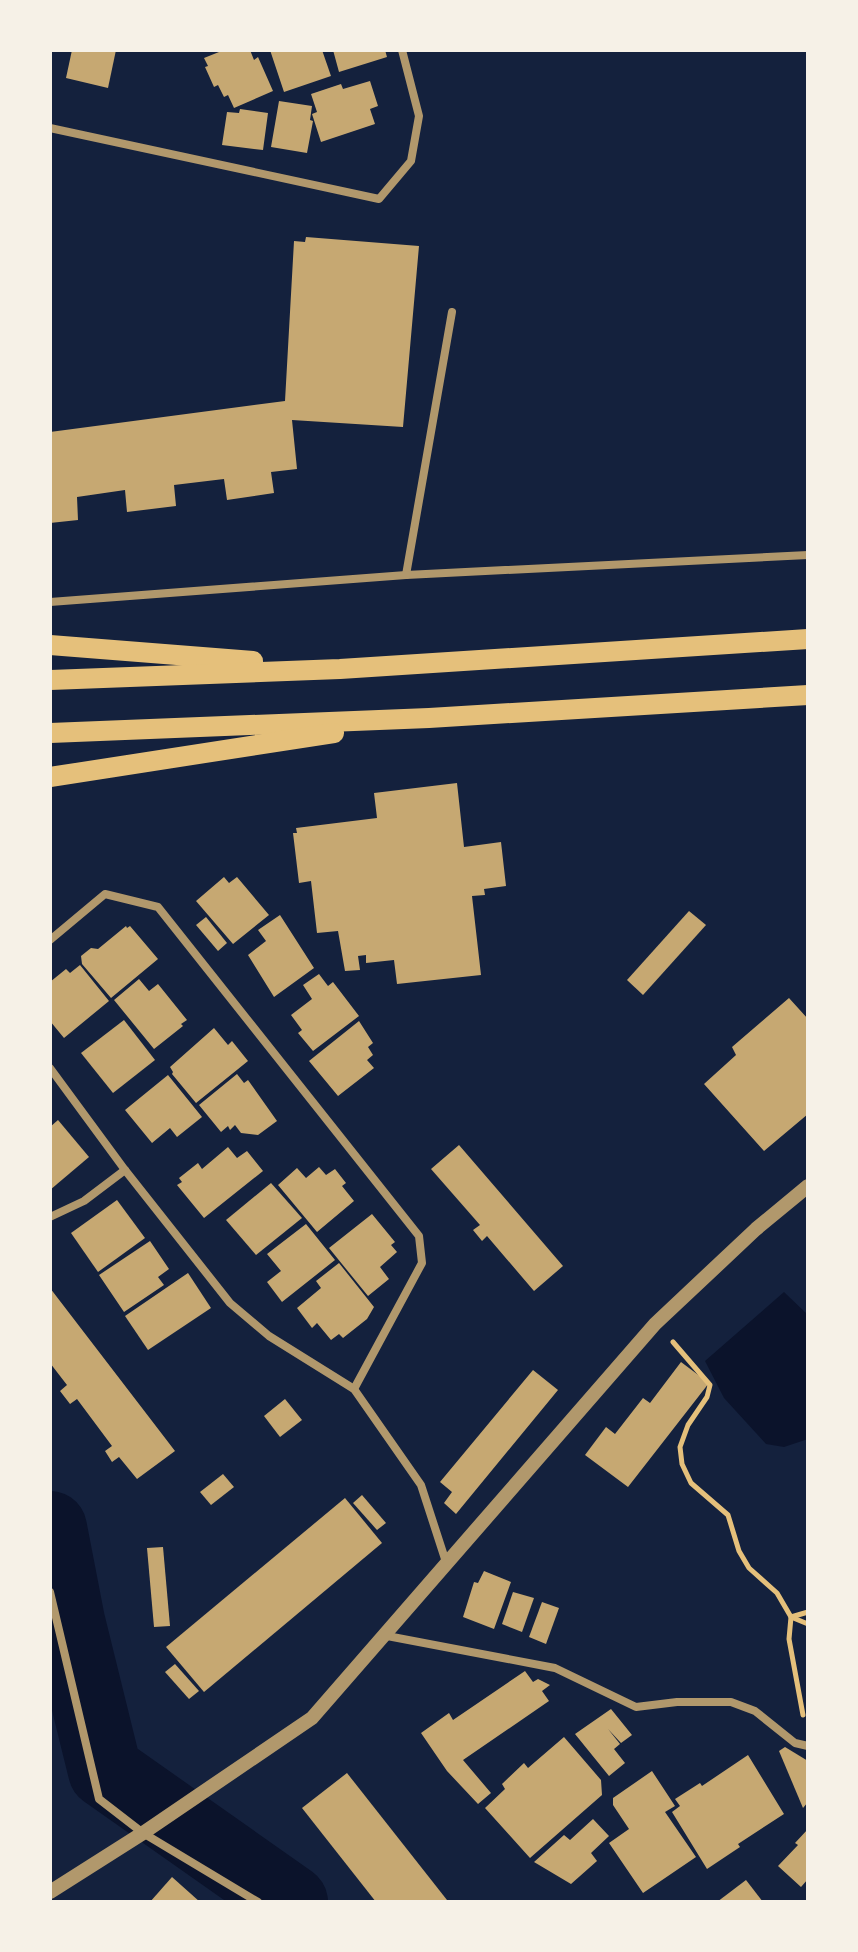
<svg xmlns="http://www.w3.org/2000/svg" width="858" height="1952" font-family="Figtree,sans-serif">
<rect width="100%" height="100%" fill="#14213d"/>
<polygon fill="#0b132b" points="784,1292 808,1315 808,1439 784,1447 766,1444 724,1398 705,1361"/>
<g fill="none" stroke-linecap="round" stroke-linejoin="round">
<polyline stroke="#0b132b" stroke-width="74" points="50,1528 68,1621 105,1771 291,1902"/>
</g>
<g fill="#c6a872">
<polygon points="72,50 116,50 108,88 66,78"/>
<polygon points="224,50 250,50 254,60 258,57 273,91 234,108 228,95 224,97 218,85 214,87 205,67 208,66 204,58"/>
<polygon points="270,50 322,50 331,76 284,92"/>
<polygon points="333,50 385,50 387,57 339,72"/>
<polygon points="370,81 378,106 370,109 375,124 321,142 312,114 317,112 311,94 341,84 343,89"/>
<polygon points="279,101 312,106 310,120 313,121 307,153 271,147"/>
<polygon points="240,109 268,113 263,150 222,145 227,112 239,113"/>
<polygon points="306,237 419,246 403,427 292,420 297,469 271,472 274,493 227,500 224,479 174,485 176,506 127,512 125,490 77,497 78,520 50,523 50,432 285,401 294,241 305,242"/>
<polygon points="457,783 464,847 501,842 506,886 484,889 485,895 472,896 481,975 397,984 394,960 366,963 366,955 358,956 360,970 345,971 338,931 317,933 311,881 299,883 293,833 297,833 296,828 377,818 374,793"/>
<polygon points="224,877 229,883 237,877 269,915 233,944 196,901"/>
<polygon points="689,911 706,925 643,995 627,980"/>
<polygon points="280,915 314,968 274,997 248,955 266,941 258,930"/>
<polygon points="206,917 227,943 218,951 196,925"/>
<polygon points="126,926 127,928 130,926 158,959 111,998 82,964 81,956 91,948 98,949"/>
<polygon points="80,965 109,1001 64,1038 50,1021 50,982 66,969 70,973"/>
<polygon points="319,974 328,986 333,982 359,1016 313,1051 298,1033 302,1030 291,1015 312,999 303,985"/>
<polygon points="139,979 149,991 158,984 187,1020 181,1024 183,1026 154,1049 114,1000"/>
<polygon points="789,998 808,1019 808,1114 764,1151 704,1084 736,1055 732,1047"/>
<polygon points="124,1020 155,1060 113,1093 81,1053"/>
<polygon points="359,1021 373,1043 368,1047 373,1055 367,1060 374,1068 338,1096 309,1061"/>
<polygon points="214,1028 228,1045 232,1041 248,1061 196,1103 172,1074 173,1072 170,1067"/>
<polygon points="237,1074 244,1083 248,1080 277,1121 258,1135 241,1133 235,1125 230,1130 228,1126 221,1132 199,1105"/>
<polygon points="168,1075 202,1117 177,1137 170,1128 152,1143 125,1110"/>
<polygon points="58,1120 89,1157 50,1190 50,1127"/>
<polygon points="459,1145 563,1266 534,1291 487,1236 482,1241 473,1230 480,1225 431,1169"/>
<polygon points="228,1147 237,1158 247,1151 263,1171 204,1218 177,1185 182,1182 179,1178 198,1163 202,1169"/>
<polygon points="319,1167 326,1175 335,1169 346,1183 342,1186 354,1201 317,1232 278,1185 297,1168 306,1178"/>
<polygon points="271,1183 302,1218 256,1255 226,1220"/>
<polygon points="117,1200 145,1238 98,1272 71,1233"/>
<polygon points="372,1214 395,1242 391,1245 397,1252 380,1267 389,1279 368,1296 329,1248"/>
<polygon points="306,1224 335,1260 282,1302 267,1282 281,1271 267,1254"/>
<polygon points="150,1241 169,1269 158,1277 164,1285 124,1312 99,1275"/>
<polygon points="339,1263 374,1307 367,1319 343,1338 339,1334 331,1340 317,1323 312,1328 297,1308 321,1288 316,1281"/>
<polygon points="188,1273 211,1308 148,1350 125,1316"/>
<polygon points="50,1288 175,1451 137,1479 119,1457 112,1462 105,1451 112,1446 77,1399 70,1404 60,1391 67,1385 50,1363"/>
<polygon points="681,1362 709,1383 628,1487 585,1455 606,1427 615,1434 643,1398 650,1403"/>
<polygon points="533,1370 558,1390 456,1514 444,1503 452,1492 440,1482"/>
<polygon points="285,1399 302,1420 280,1437 264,1416"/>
<polygon points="223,1474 234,1487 211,1505 200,1492"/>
<polygon points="362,1495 386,1523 377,1530 353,1503"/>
<polygon points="345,1498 382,1543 204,1692 166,1647"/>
<polygon points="163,1547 170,1626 154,1627 147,1548"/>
<polygon points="484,1571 511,1582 494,1629 463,1617 474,1582 478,1583"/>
<polygon points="513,1592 534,1598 522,1632 502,1624"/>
<polygon points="542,1602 559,1608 546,1644 529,1637"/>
<polygon points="175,1664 199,1691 189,1699 165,1672"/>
<polygon points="525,1671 533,1682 538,1679 550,1685 542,1691 549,1701 463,1760 491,1793 478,1804 447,1771 421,1733 449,1713 453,1720"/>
<polygon points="611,1709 632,1735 621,1743 608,1729 620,1744 614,1749 625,1763 609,1776 575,1734"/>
<polygon points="564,1737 601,1780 602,1795 530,1858 485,1808 505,1789 502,1784 524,1763 528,1768"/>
<polygon points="785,1747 808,1761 808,1802 803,1808 779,1751"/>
<polygon points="748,1755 784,1814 738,1844 740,1847 707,1869 672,1812 680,1806 675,1799 700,1783 702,1786"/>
<polygon points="652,1771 675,1806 665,1812 696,1857 643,1893 609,1843 629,1829 613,1805 613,1798"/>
<polygon points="347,1773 447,1900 444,1902 376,1902 302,1808"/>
<polygon points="593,1819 609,1836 591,1853 597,1861 571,1884 534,1862 564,1835 570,1840"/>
<polygon points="808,1829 808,1879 801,1887 778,1866 798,1845 795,1843"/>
<polygon points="172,1877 200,1902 150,1902"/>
<polygon points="746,1880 763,1902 717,1902"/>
</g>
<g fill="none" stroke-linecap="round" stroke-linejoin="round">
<g stroke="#e5c07b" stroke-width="5">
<polyline points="673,1342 710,1385 707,1397 688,1425 680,1447 682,1464 691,1483 728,1515 739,1551 749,1568 777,1593 791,1617 808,1624"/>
<polyline points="803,1715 789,1639 791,1617 808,1612"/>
</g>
<g stroke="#b1986c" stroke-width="8">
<polyline points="50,128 379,199 411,161 419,116 402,50"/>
<polyline points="452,312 406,575 808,555"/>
<polyline points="50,602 406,575"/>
<polyline points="50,940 105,894 158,907 419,1236 422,1263 354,1389"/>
<polyline points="50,1068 125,1170 230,1303 269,1336 354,1389 421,1485 446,1562"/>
<polyline points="50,1217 84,1201 125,1170"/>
<polyline points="50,1592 99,1799 143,1833 258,1902"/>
<polyline points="382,1635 555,1668 636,1707 677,1702 731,1702 755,1711 795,1743 808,1746"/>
</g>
<polyline stroke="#b1986c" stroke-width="14" points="50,1892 143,1833 312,1718 655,1324 756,1229 808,1186"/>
<g stroke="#e5c07b" stroke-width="20">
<polyline points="50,645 253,661"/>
<polyline points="50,680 340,669 808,639"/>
<polyline points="50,733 429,718 808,695"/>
<polyline points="50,777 334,733"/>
</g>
</g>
<rect width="858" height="1952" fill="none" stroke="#f6f1e7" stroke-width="104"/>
</svg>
